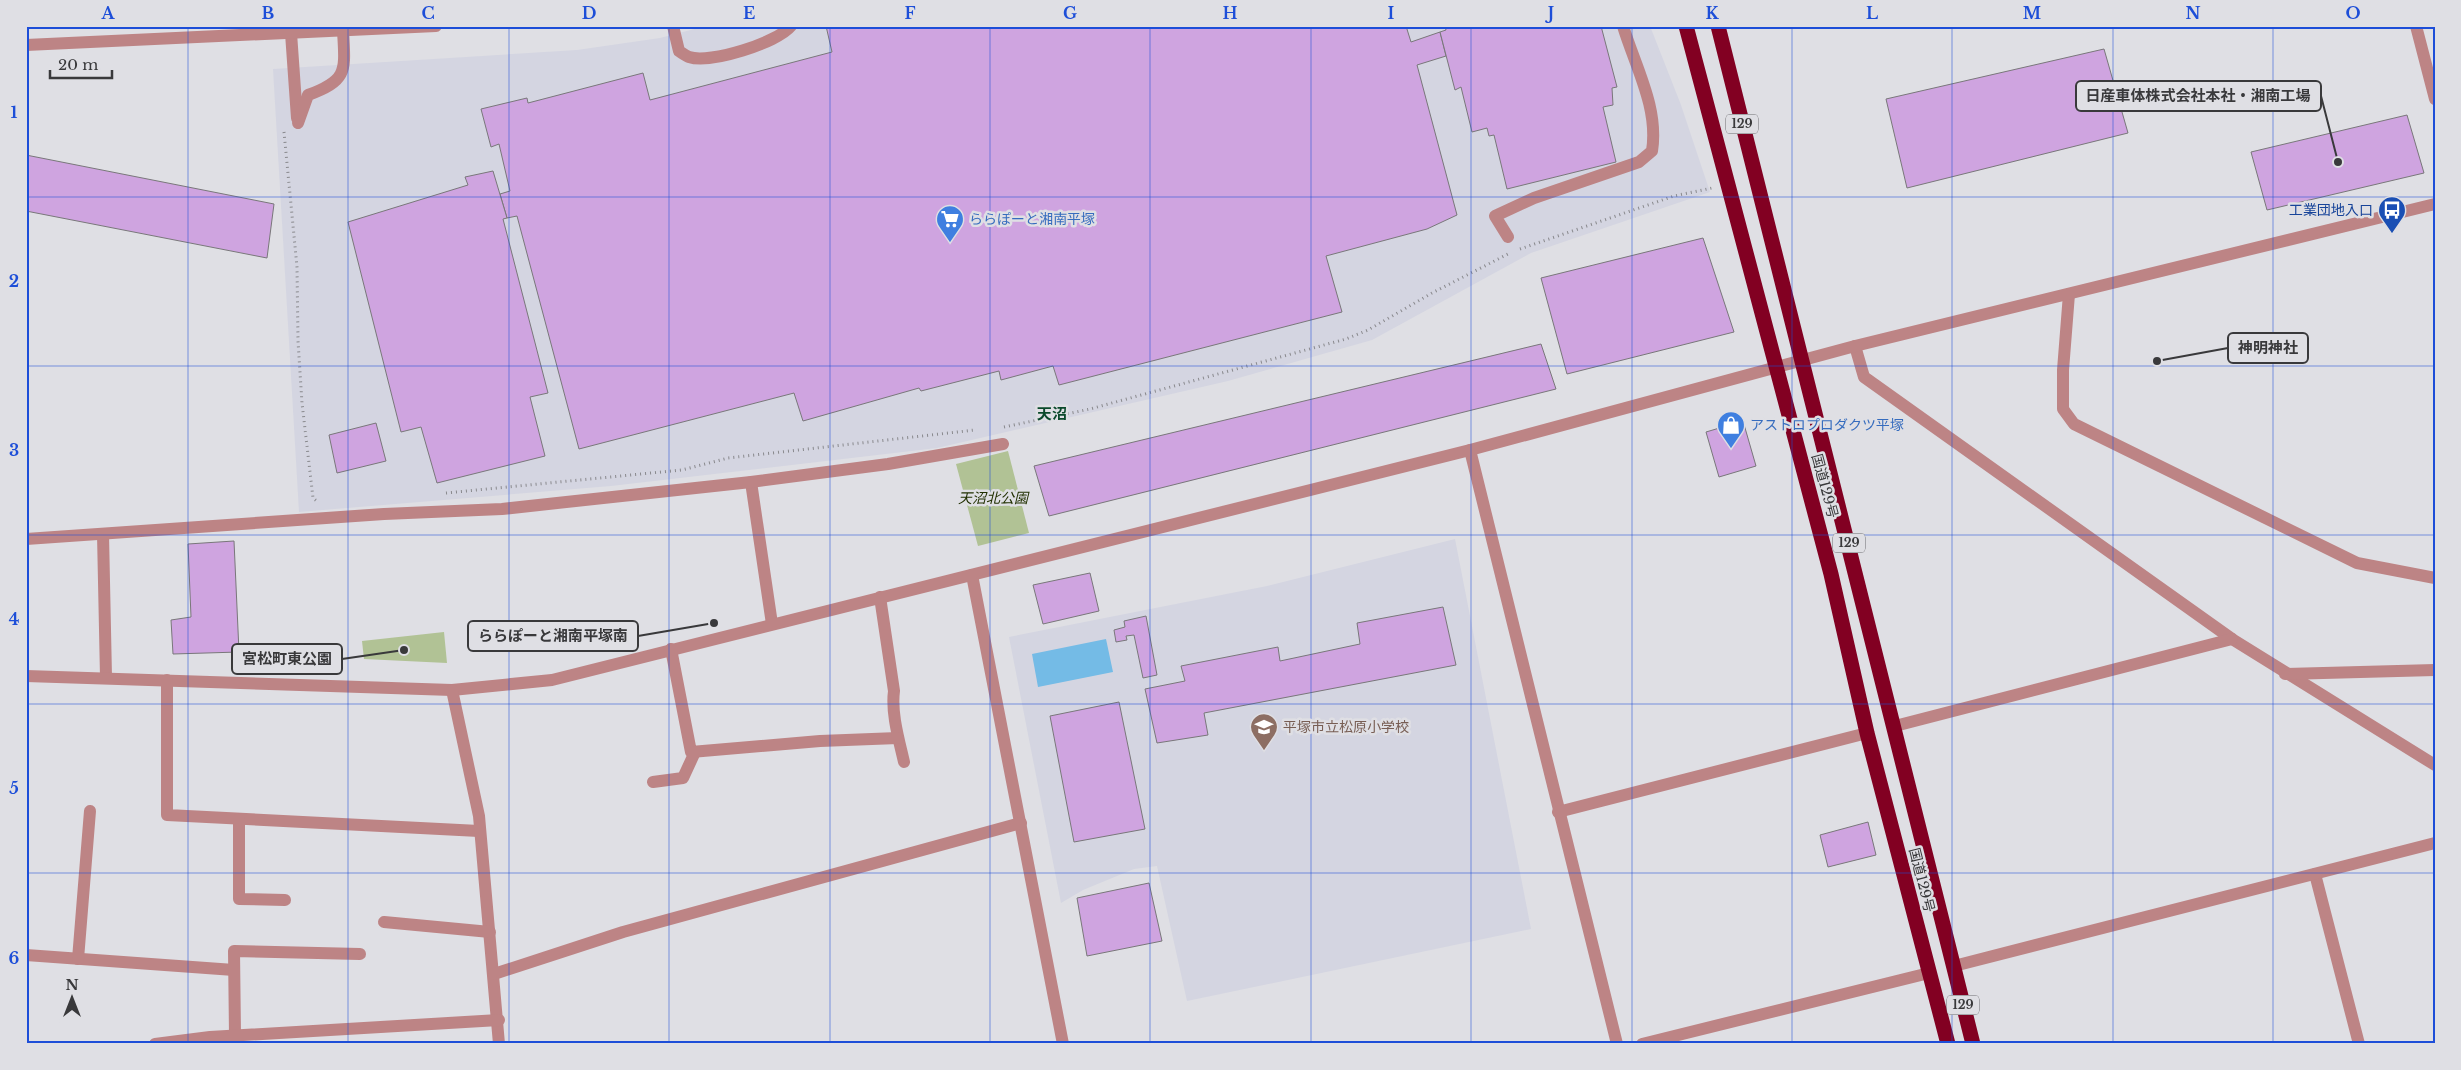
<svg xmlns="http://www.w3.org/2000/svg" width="2461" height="1070" font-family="'Libre Baskerville','Noto Sans JP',serif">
<rect width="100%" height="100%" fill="#dfdfe4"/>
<g fill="#d4d5e1">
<polygon points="706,26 1650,26 1681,105 1710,192 1531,253 1372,340 1228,381 937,448 611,486 299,512 273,69 577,50 660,38"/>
<polygon points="1455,539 1531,929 1187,1001 1157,866 1134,869 1083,890 1061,903 1009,637 1267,586"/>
</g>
<g fill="#b1c295">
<polygon points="1008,451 1029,533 978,546 956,464"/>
<polygon points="444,632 447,663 364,659 362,641"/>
</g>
<polygon fill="#74bbe6" points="1106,639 1113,672 1038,687 1032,654"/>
<g fill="#cfa4e0" stroke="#79777a">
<polygon points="826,26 1406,26 1411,42 1440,32 1446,56 1417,65 1457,215 1427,229 1326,256 1342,312 1059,385 1053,366 1001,380 999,371 921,391 919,388 803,421 794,393 579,449 517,216 507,218 500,194 510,191 499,144 491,147 481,109 527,98 528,103 643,73 650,100 832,52"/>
<polygon points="1445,26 1601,26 1617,87 1612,88 1613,105 1603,107 1616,162 1507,189 1494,135 1489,136 1487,128 1472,132 1461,87 1455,90 1440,32 1446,30"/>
<polygon points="2104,49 2128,133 1907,188 1886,99"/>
<polygon points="2407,115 2424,173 2267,210 2251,152"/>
<polygon points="26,155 274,204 267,258 26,211"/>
<polygon points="493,171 507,218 503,219 548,393 530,397 545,456 437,483 421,427 401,432 348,222 468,185 465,177"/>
<polygon points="1703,238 1734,332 1567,374 1541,278"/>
<polygon points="1541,344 1556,389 1049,516 1034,466"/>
<polygon points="1743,421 1756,466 1719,477 1706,432"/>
<polygon points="376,423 386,461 337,473 329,435"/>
<polygon points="234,541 239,652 173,654 171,620 191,617 188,544"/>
<polygon points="1090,573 1099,611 1043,624 1033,585"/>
<polygon points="1443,607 1456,665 1204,713 1208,735 1157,743 1145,689 1185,681 1181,666 1278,647 1280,661 1360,644 1357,623"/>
<polygon points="1146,616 1157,675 1143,678 1134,635 1126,636 1127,640 1116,642 1114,630 1125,627 1124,621"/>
<polygon points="1119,702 1145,829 1074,842 1050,716"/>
<polygon points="1868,822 1876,855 1828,867 1820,835"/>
<polygon points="1149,883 1162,941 1087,956 1077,898"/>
</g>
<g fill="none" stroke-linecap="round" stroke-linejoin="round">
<g stroke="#89898d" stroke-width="3" stroke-dasharray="1 4" stroke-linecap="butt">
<polyline points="284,132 297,267 298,341 302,403 313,498 318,502"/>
<polyline points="1520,249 1674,196 1712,188"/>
<polyline points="1004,427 1090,409 1346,339 1368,330 1432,293 1508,254"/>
<polyline points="446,493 682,470 728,458 975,430"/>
</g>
<g stroke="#bd8485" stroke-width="12">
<path d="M673,26L679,51C682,53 686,56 689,57C710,64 777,43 791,26"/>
<polyline points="2416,26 2435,99"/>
<polyline points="291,33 297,118"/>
<polyline points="26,45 436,26"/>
<path d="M298,123L308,95C349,80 345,70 343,30"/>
<path d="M1508,237L1495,216L1534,198L1639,162L1652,151C1659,108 1635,66 1623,26"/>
<polyline points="2069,294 2063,370 2063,409 2074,424 2357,563 2435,578"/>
<polyline points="1855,346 1864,377 2232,639 2435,765"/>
<polyline points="1470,450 1617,1044"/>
<polyline points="751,482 772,624"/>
<polyline points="103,534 106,677"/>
<polyline points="26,539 384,514 502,509 751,482 888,464 1003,444"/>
<polyline points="972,575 1063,1044"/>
<path d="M880,597L894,691C891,713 899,740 904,762"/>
<polyline points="671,649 691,752 820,741 898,738"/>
<polyline points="2285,674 2435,670"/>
<polyline points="26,676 452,690 552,680 1470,450 1855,346 2435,204"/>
<polyline points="167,680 167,815 479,831"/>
<polyline points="452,690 479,816 499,1044"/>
<polyline points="1895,726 2232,639"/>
<polyline points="653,782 683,778 695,752"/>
<polyline points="1558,812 1867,733"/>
<polyline points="239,819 239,899 285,900"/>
<polyline points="2315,874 2359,1044"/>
<polyline points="384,922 490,932"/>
<polyline points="26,955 234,970"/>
<polyline points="78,959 90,811"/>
<polyline points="1954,966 2435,843"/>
<polyline points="494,974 623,932 1021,823"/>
<polyline points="235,1035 234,951 360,954"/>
<polyline points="155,1044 210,1037 499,1020"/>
<polyline points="1642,1044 1929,973"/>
</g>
<g stroke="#820022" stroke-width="15">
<polyline points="1686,26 1831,574 1867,733 1948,1044"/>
<polyline points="1718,26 1973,1044"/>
</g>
</g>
<path fill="none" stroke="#1d4ed8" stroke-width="1" stroke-opacity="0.55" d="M188,26V1044M348,26V1044M509,26V1044M669,26V1044M830,26V1044M990,26V1044M1150,26V1044M1311,26V1044M1471,26V1044M1632,26V1044M1792,26V1044M1952,26V1044M2113,26V1044M2273,26V1044M26,197H2435M26,366H2435M26,535H2435M26,704H2435M26,873H2435"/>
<defs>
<g id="bus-pin" transform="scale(1.4375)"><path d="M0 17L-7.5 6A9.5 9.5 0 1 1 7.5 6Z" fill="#1a4fb4" stroke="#dfdfe4"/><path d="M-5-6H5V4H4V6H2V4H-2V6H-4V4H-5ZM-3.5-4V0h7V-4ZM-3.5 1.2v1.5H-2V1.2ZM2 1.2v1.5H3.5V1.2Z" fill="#fff"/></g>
<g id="supermarket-pin" transform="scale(1.4375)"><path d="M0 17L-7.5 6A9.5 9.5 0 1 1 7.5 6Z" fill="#3f7fe0" stroke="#dfdfe4"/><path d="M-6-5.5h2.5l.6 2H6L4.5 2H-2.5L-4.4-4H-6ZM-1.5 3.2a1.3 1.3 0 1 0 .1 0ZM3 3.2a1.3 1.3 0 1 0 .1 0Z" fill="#fff"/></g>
<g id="shop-pin" transform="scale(1.4375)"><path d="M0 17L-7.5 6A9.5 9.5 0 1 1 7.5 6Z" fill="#3f7fe0" stroke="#dfdfe4"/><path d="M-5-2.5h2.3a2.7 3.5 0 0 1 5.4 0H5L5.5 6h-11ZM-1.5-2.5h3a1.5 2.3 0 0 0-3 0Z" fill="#fff"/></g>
<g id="school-pin" transform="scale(1.4375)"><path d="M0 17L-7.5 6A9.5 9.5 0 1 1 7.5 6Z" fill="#8d6e63" stroke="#dfdfe4"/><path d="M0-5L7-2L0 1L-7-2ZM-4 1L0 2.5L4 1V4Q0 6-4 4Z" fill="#fff"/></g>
</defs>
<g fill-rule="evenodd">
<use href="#bus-pin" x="2392" y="210"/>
<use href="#supermarket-pin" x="950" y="219"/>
<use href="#shop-pin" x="1731" y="425"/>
<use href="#school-pin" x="1264" y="727"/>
</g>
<g text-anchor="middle" stroke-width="5" stroke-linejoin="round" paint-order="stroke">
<g fill="#dfdfe4" stroke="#6b6b6e" stroke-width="1">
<rect x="1726" y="114.5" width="32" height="19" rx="4"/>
<rect x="1833" y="533.5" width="32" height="19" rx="4"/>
<rect x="1947" y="995.5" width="32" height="19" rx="4"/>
</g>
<g font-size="12" font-weight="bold" fill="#39393b">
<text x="1742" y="128">129</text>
<text x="1849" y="547">129</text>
<text x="1963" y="1009">129</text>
</g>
<g font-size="14" fill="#164399" stroke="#dfdfe4" text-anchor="end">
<text x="2373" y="215">工業団地入口</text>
</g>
<g font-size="14" fill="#366cbe" stroke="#dfdfe4" text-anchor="start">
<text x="969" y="224">ららぽーと湘南平塚</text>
<text x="1750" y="430">アストロプロダクツ平塚</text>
</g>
<g font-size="14" fill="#39393b" stroke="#dfdfe4">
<text transform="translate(1825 486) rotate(75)" y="5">国道129号</text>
<text transform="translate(1922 880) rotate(76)" y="5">国道129号</text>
</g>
<g font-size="14" font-style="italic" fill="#213000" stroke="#dfdfe4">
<text x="993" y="503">天沼北公園</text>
</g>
<g font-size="14" fill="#785e54" stroke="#dfdfe4" text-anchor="start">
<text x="1283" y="732">平塚市立松原小学校</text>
</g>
<g font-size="15" font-weight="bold" fill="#0a492b" stroke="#dfdfe4">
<text x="1052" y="419">天沼</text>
</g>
</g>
<path fill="none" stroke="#39393b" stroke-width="2" d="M2338 162L2321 96M2157 361L2228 348M714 623L638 636M404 650L342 659"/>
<g fill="#39393b" stroke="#dfdfe4" stroke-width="2">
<circle cx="2338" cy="162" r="5"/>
<circle cx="2157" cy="361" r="5"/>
<circle cx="714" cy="623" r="5"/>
<circle cx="404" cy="650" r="5"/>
</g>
<g fill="#dfdfe4" stroke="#39393b" stroke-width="2">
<rect x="2076" y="81" width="245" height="30" rx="5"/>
<rect x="2228" y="333" width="80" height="30" rx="5"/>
<rect x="468" y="621" width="170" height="30" rx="5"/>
<rect x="232" y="644" width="110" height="30" rx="5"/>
</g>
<g font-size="15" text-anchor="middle" font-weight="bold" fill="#39393b">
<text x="2198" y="101">日産車体株式会社本社・湘南工場</text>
<text x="2268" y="353">神明神社</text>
<text x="553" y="641">ららぽーと湘南平塚南</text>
<text x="287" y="664">宮松町東公園</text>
</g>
<rect width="2461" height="1070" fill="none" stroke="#dfdfe4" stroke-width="55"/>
<g transform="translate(72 998)" stroke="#dfdfe4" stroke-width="4" paint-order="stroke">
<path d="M0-4L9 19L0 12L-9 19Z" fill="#39393b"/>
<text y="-8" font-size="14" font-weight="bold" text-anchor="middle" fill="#39393b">N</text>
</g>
<path d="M50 70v8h62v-8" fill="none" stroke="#39393b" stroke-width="2.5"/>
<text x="58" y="70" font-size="15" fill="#39393b" stroke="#dfdfe4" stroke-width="4" paint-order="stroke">20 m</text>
<rect x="28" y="28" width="2406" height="1014" fill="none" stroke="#1d4ed8" stroke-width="2"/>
<g font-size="16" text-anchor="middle" font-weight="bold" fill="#1d4ed8">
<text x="108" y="19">A</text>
<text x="268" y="19">B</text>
<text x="428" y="19">C</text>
<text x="589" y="19">D</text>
<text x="749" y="19">E</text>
<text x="910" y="19">F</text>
<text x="1070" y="19">G</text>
<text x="1230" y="19">H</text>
<text x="1391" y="19">I</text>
<text x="1551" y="19">J</text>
<text x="1712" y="19">K</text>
<text x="1872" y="19">L</text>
<text x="2032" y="19">M</text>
<text x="2193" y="19">N</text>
<text x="2353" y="19">O</text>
<text x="14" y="118">1</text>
<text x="14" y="287">2</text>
<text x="14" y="456">3</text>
<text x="14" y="625">4</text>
<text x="14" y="794">5</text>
<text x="14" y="964">6</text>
</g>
</svg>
